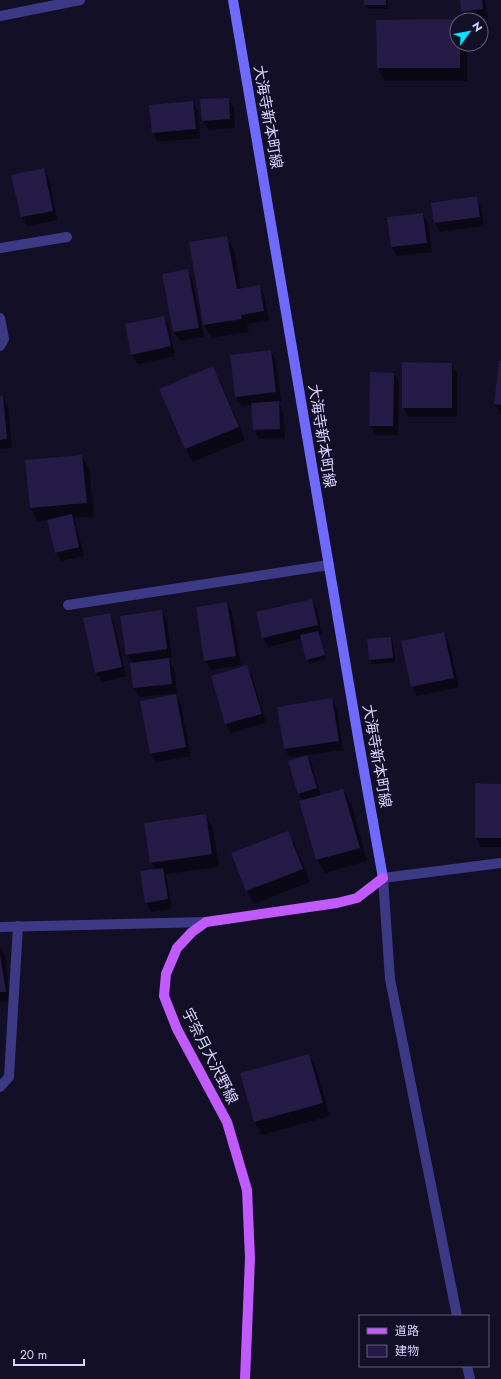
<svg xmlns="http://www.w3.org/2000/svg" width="501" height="1379" font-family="Jost,'Noto Sans JP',sans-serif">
<rect width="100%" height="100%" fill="#130f26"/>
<g fill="#0007">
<polygon points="365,0 388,0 388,9 368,9"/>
<polygon points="461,0 485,0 488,18 467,20 462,12"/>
<polygon points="457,20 457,44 467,44 467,81 385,81 378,68"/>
<polygon points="229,99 234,108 235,128 208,130 203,120"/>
<polygon points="193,102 198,111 200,138 158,142 153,133"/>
<polygon points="43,169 49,178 57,220 27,226 22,217 13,176"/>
<polygon points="476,198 481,207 484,226 440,232 435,223"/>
<polygon points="423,214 428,223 432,252 397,256 392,247 388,218"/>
<polygon points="226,237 234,250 241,289 259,286 264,295 269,320 247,324 249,332 212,338 204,325 190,243"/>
<polygon points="187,270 192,279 204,337 180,341 174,332 163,274"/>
<polygon points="163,317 169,326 175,356 138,364 132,355 126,325"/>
<polygon points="270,351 276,360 281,401 278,401 283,411 285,438 259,439 254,430 252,405 242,406 236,397 231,356"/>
<polygon points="501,362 501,415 495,404"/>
<polygon points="451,364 457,373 457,417 408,417 403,407"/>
<polygon points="212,367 220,380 245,440 193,462 186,449"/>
<polygon points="394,374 399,383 398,435 375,435 370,425"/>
<polygon points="0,397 3,397 8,406 12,448 0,449"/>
<polygon points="82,456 89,469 94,516 73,518 76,524 84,556 61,561 56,552 48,520 38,521 31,508"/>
<polygon points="311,600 317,609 322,634 319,635 326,659 309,664 301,639 268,647 263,637"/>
<polygon points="227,603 232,612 241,665 210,670 205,660"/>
<polygon points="162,611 167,620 172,658 168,658 174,669 177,693 139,697 134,688 132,663 127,654"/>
<polygon points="109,614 114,623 126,676 102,682 96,672"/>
<polygon points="444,633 449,643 459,687 417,696 412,687 403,642"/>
<polygon points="391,638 393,642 395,662 372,664 370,660"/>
<polygon points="247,667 252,676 266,723 231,733 226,724 212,676"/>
<polygon points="175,695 181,704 191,756 156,762 151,753"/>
<polygon points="331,699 337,708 343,750 306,755 312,765 321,796 343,790 351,803 367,861 325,873 317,860 301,802 303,801 299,794 301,756 290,758 285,749"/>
<polygon points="501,785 501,847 481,847 476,838"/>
<polygon points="205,815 213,828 219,867 166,874 172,909 151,912 146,903 156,870 151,862"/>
<polygon points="287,832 295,845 310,882 254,904 247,891"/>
<polygon points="0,947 5,955 10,1001 0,1002"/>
<polygon points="309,1055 316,1068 330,1116 262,1135 255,1122 241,1074"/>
</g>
<g fill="#241b47">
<rect x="364" y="0" width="22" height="5"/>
<polygon points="460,0 482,0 483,9 461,12"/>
<polygon points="457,19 457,44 460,44 460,68 377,68 376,20"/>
<polygon points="229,98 230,119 202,121 200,99"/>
<polygon points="193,101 196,129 152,133 149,105"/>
<polygon points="44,168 53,211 21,217 11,175"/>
<polygon points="477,196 480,217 434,223 431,203"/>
<polygon points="423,213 427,243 391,247 387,217"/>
<polygon points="227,236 237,289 260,285 264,311 241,315 242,319 203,325 189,242"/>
<polygon points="188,269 199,328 173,332 162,274"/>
<polygon points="164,316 171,346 131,355 125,324"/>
<polygon points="271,350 276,392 235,397 230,355"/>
<polygon points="499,361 501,361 501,405 494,404"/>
<polygon points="402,362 452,363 452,408 402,408"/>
<polygon points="213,366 239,427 185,449 159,389"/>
<polygon points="370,372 394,373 393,426 369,426"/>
<polygon points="0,396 3,396 7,439 0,440"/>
<polygon points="279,401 280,429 253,430 251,403"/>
<polygon points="82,455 87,503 30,508 25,460"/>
<polygon points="72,514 79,547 55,553 47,520"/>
<polygon points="312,599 318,625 262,638 256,612"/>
<polygon points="227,602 236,656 204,661 196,607"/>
<polygon points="162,610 167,649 126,655 120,616"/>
<polygon points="110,613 122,667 95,673 83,618"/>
<polygon points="318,631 325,655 306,660 300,635"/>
<polygon points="444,632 454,678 411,687 401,641"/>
<polygon points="391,637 393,658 369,660 367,639"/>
<polygon points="169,658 172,684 133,688 130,663"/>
<polygon points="247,665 262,714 225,724 211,676"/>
<polygon points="176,694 186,747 150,754 140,701"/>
<polygon points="332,698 339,741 284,749 277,707"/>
<polygon points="307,755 317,788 298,794 288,761"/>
<polygon points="475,783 501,784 501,838 475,838"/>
<polygon points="343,789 360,848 316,860 299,801"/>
<polygon points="206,814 212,854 150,863 144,823"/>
<polygon points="288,831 303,869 246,891 231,853"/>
<polygon points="163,868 168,899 145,903 140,871"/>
<polygon points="0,954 6,992 0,992"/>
<polygon points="309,1054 323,1103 254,1122 240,1073"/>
</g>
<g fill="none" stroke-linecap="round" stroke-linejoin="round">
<g stroke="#3d3a85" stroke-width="10">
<polyline points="0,16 80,0"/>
<polyline points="0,248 67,237"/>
<polyline points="0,318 4,339 0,346"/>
<polyline points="68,605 329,565"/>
<polyline points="0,927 206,922"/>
<polyline points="0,1087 9,1077 18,926"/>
<polyline points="457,1316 390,979 383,878 501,863"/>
<polyline points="467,1366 470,1379"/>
</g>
<polyline stroke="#6f6bff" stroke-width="10" points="233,0 359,743 383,878"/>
<polyline stroke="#c25bff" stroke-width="10" points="245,1379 250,1258 247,1190 227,1122 177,1029 164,996 166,974 177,948 192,932 206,922 337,903 357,898 383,878"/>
</g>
<g text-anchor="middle" stroke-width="3" stroke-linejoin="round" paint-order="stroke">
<g font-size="15" fill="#d9d4ff" stroke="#130f26">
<text transform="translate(268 117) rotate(80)" y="5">大海寺新本町線</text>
<text transform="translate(322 436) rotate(81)" y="5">大海寺新本町線</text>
<text transform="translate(377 756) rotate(80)" y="5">大海寺新本町線</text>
<text transform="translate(210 1056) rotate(63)" y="5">宇奈月大沢野線</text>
</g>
</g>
<rect x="359" y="1315" width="130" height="52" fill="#130f26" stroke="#625e7d"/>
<rect x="367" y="1328" width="20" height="6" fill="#c25bff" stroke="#625e7d"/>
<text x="395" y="1335" font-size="12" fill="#d9d4ff">道路</text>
<rect x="367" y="1345" width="20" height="12" fill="#241b47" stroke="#625e7d"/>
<text x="395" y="1355" font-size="12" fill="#d9d4ff">建物</text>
<g transform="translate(469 32) rotate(58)"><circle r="19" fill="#130f26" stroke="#625e7d"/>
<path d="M0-3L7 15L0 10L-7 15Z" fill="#00e5ff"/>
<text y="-6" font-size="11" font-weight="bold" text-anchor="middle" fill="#d9d4ff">N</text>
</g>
<path d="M14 1359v6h70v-6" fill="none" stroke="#d9d4ff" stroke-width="2"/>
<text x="20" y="1359" font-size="12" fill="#d9d4ff" stroke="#130f26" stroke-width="3" paint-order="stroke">20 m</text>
</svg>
